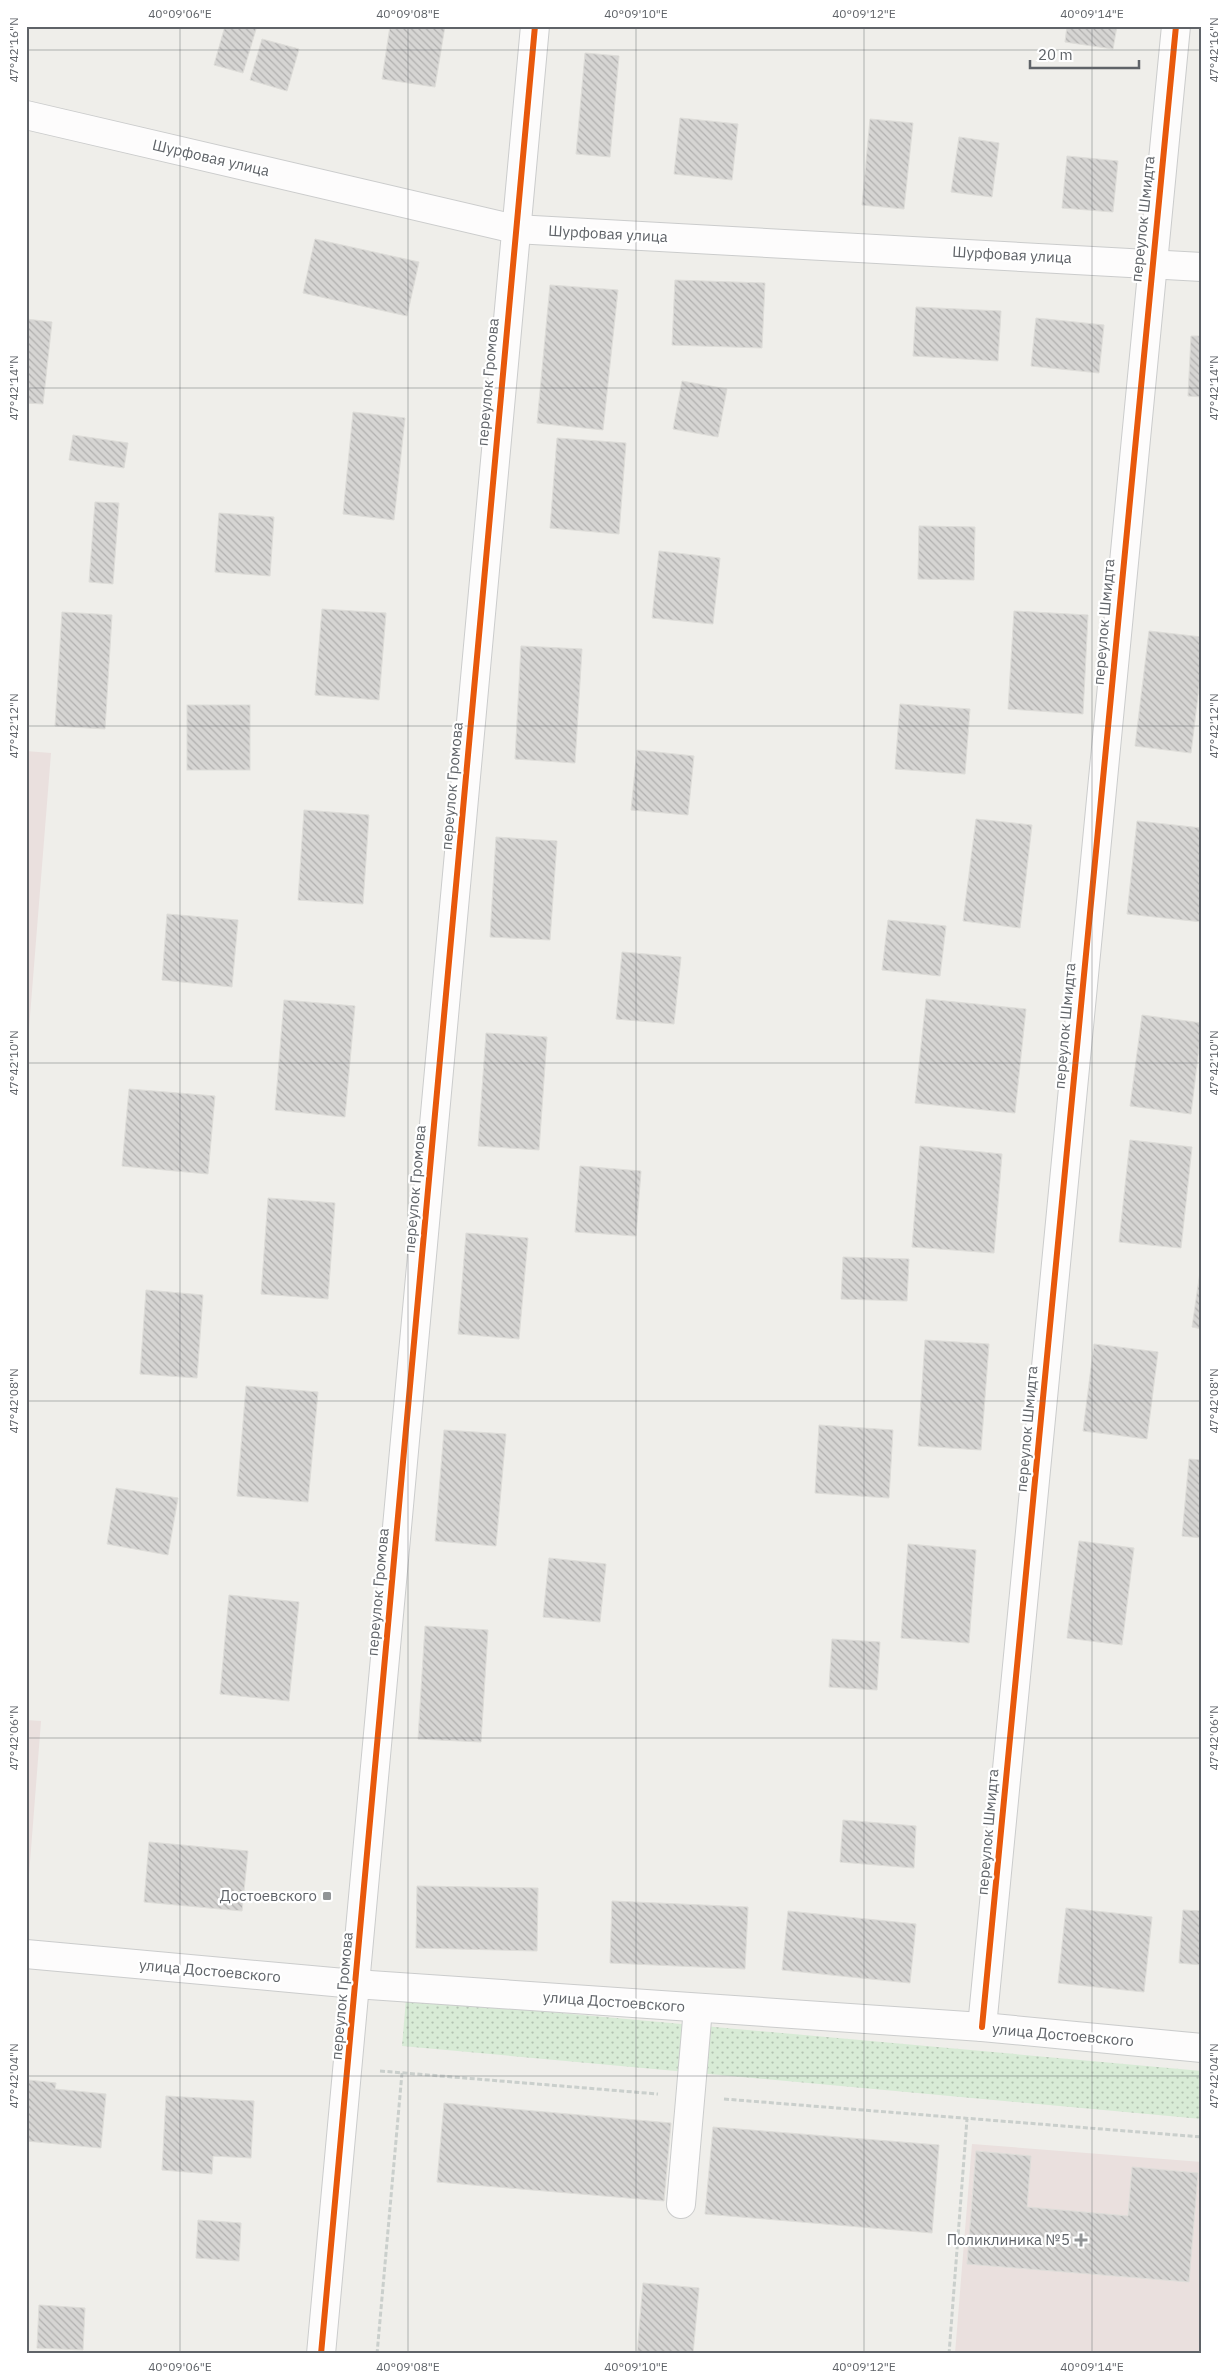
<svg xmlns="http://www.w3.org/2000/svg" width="1228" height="2380" font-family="'IBM Plex Sans',sans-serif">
<defs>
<pattern id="grass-dots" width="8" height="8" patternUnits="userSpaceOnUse" patternTransform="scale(1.25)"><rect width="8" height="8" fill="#d8ebd6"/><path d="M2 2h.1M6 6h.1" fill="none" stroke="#b2c2b1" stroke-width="1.8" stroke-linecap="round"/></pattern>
<pattern id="building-back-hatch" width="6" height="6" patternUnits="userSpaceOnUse" patternTransform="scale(1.25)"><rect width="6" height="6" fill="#d6d5d3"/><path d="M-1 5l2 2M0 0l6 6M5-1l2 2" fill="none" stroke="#b1b0af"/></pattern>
</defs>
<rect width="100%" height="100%" fill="#efeeea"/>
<g fill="#eae0de">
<polygon points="26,751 51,753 26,1066"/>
<polygon points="26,1720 41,1721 26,1913"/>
<polygon points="972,2144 1202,2162 1202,2354 955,2354"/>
</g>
<polygon fill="url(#grass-dots)" points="406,1999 1202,2071 1202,2119 402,2046"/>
<g fill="url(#building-back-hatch)" stroke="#deddd9">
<polygon points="225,26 257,26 243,73 214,65"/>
<polygon points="390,26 445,26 435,87 382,79"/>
<polygon points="1067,26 1117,26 1113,49 1065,42"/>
<polygon points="262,39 299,49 287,91 250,80"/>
<polygon points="585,53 619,56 610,157 576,154"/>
<polygon points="680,118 738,124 732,180 674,174"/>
<polygon points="870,119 913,123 904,209 862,205"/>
<polygon points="959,137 999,143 992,197 951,192"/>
<polygon points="1067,156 1118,161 1113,212 1062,208"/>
<polygon points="315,239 419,262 407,316 303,293"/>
<polygon points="675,280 765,283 762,348 672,345"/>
<polygon points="550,285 618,290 603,430 537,423"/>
<polygon points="916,307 1001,311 998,361 913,356"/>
<polygon points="1036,318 1104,325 1099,373 1031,366"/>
<polygon points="26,319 52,322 43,404 26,403"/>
<polygon points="1191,336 1202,336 1202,397 1188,396"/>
<polygon points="682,381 727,389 718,437 673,429"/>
<polygon points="353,412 405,418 394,520 343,514"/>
<polygon points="73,435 128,443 124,468 69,460"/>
<polygon points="557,438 626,443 619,534 550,528"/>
<polygon points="95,502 119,503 113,584 89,582"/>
<polygon points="219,513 274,517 270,576 215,572"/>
<polygon points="919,526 975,527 974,580 918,579"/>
<polygon points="659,551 720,558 713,624 652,618"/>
<polygon points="322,609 386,613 379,700 315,695"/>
<polygon points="1014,611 1088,615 1083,714 1008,709"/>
<polygon points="62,612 112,615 105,729 55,726"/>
<polygon points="1149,631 1202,637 1202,663 1191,753 1135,746"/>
<polygon points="521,646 582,649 575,763 515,759"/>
<polygon points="900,704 970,709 965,774 895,769"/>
<rect x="187" y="705" width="63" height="65"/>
<polygon points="637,750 694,756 688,815 631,810"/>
<polygon points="304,810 369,815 363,904 298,900"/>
<polygon points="976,819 1032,825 1020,928 963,921"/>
<polygon points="1137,821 1202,828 1202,922 1127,914"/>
<polygon points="496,837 557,841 550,940 490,937"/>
<polygon points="167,914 238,920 232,987 162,980"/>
<polygon points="888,920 946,926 940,976 882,970"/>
<polygon points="622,952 681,957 674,1024 616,1019"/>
<polygon points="926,999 1026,1009 1015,1113 915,1103"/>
<polygon points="284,1000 355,1006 345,1117 275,1110"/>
<polygon points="1142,1015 1202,1023 1191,1114 1130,1106"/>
<polygon points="486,1033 547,1037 539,1150 478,1146"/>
<polygon points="129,1089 215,1096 208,1174 122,1166"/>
<polygon points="1130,1140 1192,1147 1181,1248 1119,1242"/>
<polygon points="920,1146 1002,1154 994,1253 912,1247"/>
<polygon points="580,1166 641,1171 636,1236 575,1232"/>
<polygon points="268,1198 335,1203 328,1299 261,1294"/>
<polygon points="466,1233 528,1238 519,1339 458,1334"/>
<polygon points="843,1257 909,1259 907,1301 841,1299"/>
<polygon points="1201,1265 1202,1265 1202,1329 1192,1327"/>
<polygon points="146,1290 203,1295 197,1378 140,1374"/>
<polygon points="925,1340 989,1344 981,1450 918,1446"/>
<polygon points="1094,1344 1158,1352 1147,1439 1083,1431"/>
<polygon points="246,1386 318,1392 308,1502 237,1496"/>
<polygon points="819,1425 893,1430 889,1498 815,1493"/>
<polygon points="444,1430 506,1434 496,1546 435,1541"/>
<polygon points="1189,1459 1202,1460 1202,1538 1182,1536"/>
<polygon points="116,1488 178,1498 168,1555 107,1544"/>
<polygon points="1079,1541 1134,1548 1122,1645 1067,1638"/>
<polygon points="908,1544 976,1550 969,1643 901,1638"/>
<polygon points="549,1558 606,1564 600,1622 543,1617"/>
<polygon points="229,1595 299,1602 289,1701 220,1694"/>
<polygon points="425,1626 488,1630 481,1742 418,1739"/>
<polygon points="832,1639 880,1642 877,1690 829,1687"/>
<polygon points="843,1820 916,1826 914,1868 840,1862"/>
<polygon points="149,1842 248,1851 242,1911 144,1902"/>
<polygon points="417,1886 538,1888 537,1951 416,1948"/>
<polygon points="612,1901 748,1907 745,1969 610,1963"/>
<polygon points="1066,1908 1152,1917 1144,1992 1058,1983"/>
<polygon points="1183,1910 1202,1911 1202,1965 1179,1963"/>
<polygon points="788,1911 916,1924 910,1983 782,1970"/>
<polygon points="28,2080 56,2083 55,2089 106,2094 101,2148 26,2141"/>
<polygon points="166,2096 254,2101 251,2158 213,2156 212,2174 162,2170"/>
<polygon points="444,2103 671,2123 664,2201 437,2182"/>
<polygon points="713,2127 939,2145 932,2233 705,2214"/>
<polygon points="976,2151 1031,2156 1027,2207 1128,2216 1132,2167 1198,2173 1189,2282 967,2264"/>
<polygon points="198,2220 241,2223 239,2261 196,2258"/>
<polygon points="643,2283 699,2288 693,2354 637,2354"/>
<polygon points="39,2305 85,2308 83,2350 37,2348"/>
</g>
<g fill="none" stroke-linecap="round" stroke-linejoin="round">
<g stroke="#cbcccc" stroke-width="30">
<g id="minor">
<polyline points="26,115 515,229 1202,267"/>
<polyline points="26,1954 355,1984 982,2027 1202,2048"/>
<polyline points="982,2027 1176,26"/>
<polyline points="681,2204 698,2008"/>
<polyline points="321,2354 535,26"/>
</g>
</g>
<g stroke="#cacfcc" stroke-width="3" stroke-dasharray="5 2.5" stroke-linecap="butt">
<polyline points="380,2071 658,2094"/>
<polyline points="724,2099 1202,2137"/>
<polyline points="377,2354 402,2073"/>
<polyline points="949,2354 967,2119"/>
</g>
<use href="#minor" stroke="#fdfcfc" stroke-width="28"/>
<g stroke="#fff" stroke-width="9">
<g id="cycleway">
<polyline points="982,2027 1176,26"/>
<polyline points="321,2354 535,26"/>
</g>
</g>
<use href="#cycleway" stroke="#e8590c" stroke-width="6"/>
</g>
<path fill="none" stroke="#5f6368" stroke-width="1" stroke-opacity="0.45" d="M180,26V2354M408,26V2354M636,26V2354M864,26V2354M1092,26V2354M26,50H1202M26,388H1202M26,726H1202M26,1063H1202M26,1401H1202M26,1738H1202M26,2076H1202"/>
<g fill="#919496" stroke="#fff" stroke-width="2">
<rect x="322" y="1891" width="10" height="10" rx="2.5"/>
<path d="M1078.5 2232.5h5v5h5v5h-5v5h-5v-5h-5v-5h5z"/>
</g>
<g text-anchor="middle" stroke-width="4.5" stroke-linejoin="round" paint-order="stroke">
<g font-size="15" fill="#5f6368" stroke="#fff">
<text transform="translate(211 158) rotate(13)" y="5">Шурфовая улица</text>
<text transform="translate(1143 219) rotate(-84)" y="5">переулок Шмидта</text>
<text transform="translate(608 234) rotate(3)" y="5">Шурфовая улица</text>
<text transform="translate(1012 255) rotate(3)" y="5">Шурфовая улица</text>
<text transform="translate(488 382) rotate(-85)" y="5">переулок Громова</text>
<text transform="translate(1104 622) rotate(-85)" y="5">переулок Шмидта</text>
<text transform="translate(452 786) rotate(-85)" y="5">переулок Громова</text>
<text transform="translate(1065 1026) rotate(-85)" y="5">переулок Шмидта</text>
<text transform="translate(415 1189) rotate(-85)" y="5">переулок Громова</text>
<text transform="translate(1027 1429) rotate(-85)" y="5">переулок Шмидта</text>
<text transform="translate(378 1592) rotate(-85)" y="5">переулок Громова</text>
<text transform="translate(988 1832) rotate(-85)" y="5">переулок Шмидта</text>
<text transform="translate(210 1971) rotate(5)" y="5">улица Достоевского</text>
<text transform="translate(342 1996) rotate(-85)" y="5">переулок Громова</text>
<text transform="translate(614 2002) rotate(4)" y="5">улица Достоевского</text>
<text transform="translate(1063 2035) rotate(5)" y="5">улица Достоевского</text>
</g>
<g font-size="15" fill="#5f6368" stroke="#fff" text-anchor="end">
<text x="317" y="1901">Достоевского</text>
<text x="1070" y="2245">Поликлиника №5</text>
</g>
</g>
<rect width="1228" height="2380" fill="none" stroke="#ffffff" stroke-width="55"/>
<path d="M1030 60v8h109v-8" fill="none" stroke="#5f6368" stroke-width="2.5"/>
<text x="1038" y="60" font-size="15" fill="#5f6368" stroke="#ffffff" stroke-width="4" paint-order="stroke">20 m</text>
<rect x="28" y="28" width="1172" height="2324" fill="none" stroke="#5f6368" stroke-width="2"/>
<g font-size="12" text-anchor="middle" fill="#5f6368">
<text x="180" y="18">40°09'06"E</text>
<text x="408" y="18">40°09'08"E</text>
<text x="636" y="18">40°09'10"E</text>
<text x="864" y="18">40°09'12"E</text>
<text x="1092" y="18">40°09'14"E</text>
<text transform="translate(14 50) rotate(-90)" y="4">47°42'16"N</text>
<text transform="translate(1214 50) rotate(-90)" y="4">47°42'16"N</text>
<text transform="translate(14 388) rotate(-90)" y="4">47°42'14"N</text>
<text transform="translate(1214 388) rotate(-90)" y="4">47°42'14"N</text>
<text transform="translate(14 726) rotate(-90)" y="4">47°42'12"N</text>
<text transform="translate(1214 726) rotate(-90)" y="4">47°42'12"N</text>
<text transform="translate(14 1063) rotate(-90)" y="4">47°42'10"N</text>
<text transform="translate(1214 1063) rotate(-90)" y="4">47°42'10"N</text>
<text transform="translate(14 1401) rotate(-90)" y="4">47°42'08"N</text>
<text transform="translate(1214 1401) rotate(-90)" y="4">47°42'08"N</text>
<text transform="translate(14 1738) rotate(-90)" y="4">47°42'06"N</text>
<text transform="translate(1214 1738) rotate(-90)" y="4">47°42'06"N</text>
<text transform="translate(14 2076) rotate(-90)" y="4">47°42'04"N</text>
<text transform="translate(1214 2076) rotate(-90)" y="4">47°42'04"N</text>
<text x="180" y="2371">40°09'06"E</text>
<text x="408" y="2371">40°09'08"E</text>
<text x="636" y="2371">40°09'10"E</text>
<text x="864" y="2371">40°09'12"E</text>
<text x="1092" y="2371">40°09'14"E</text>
</g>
</svg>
